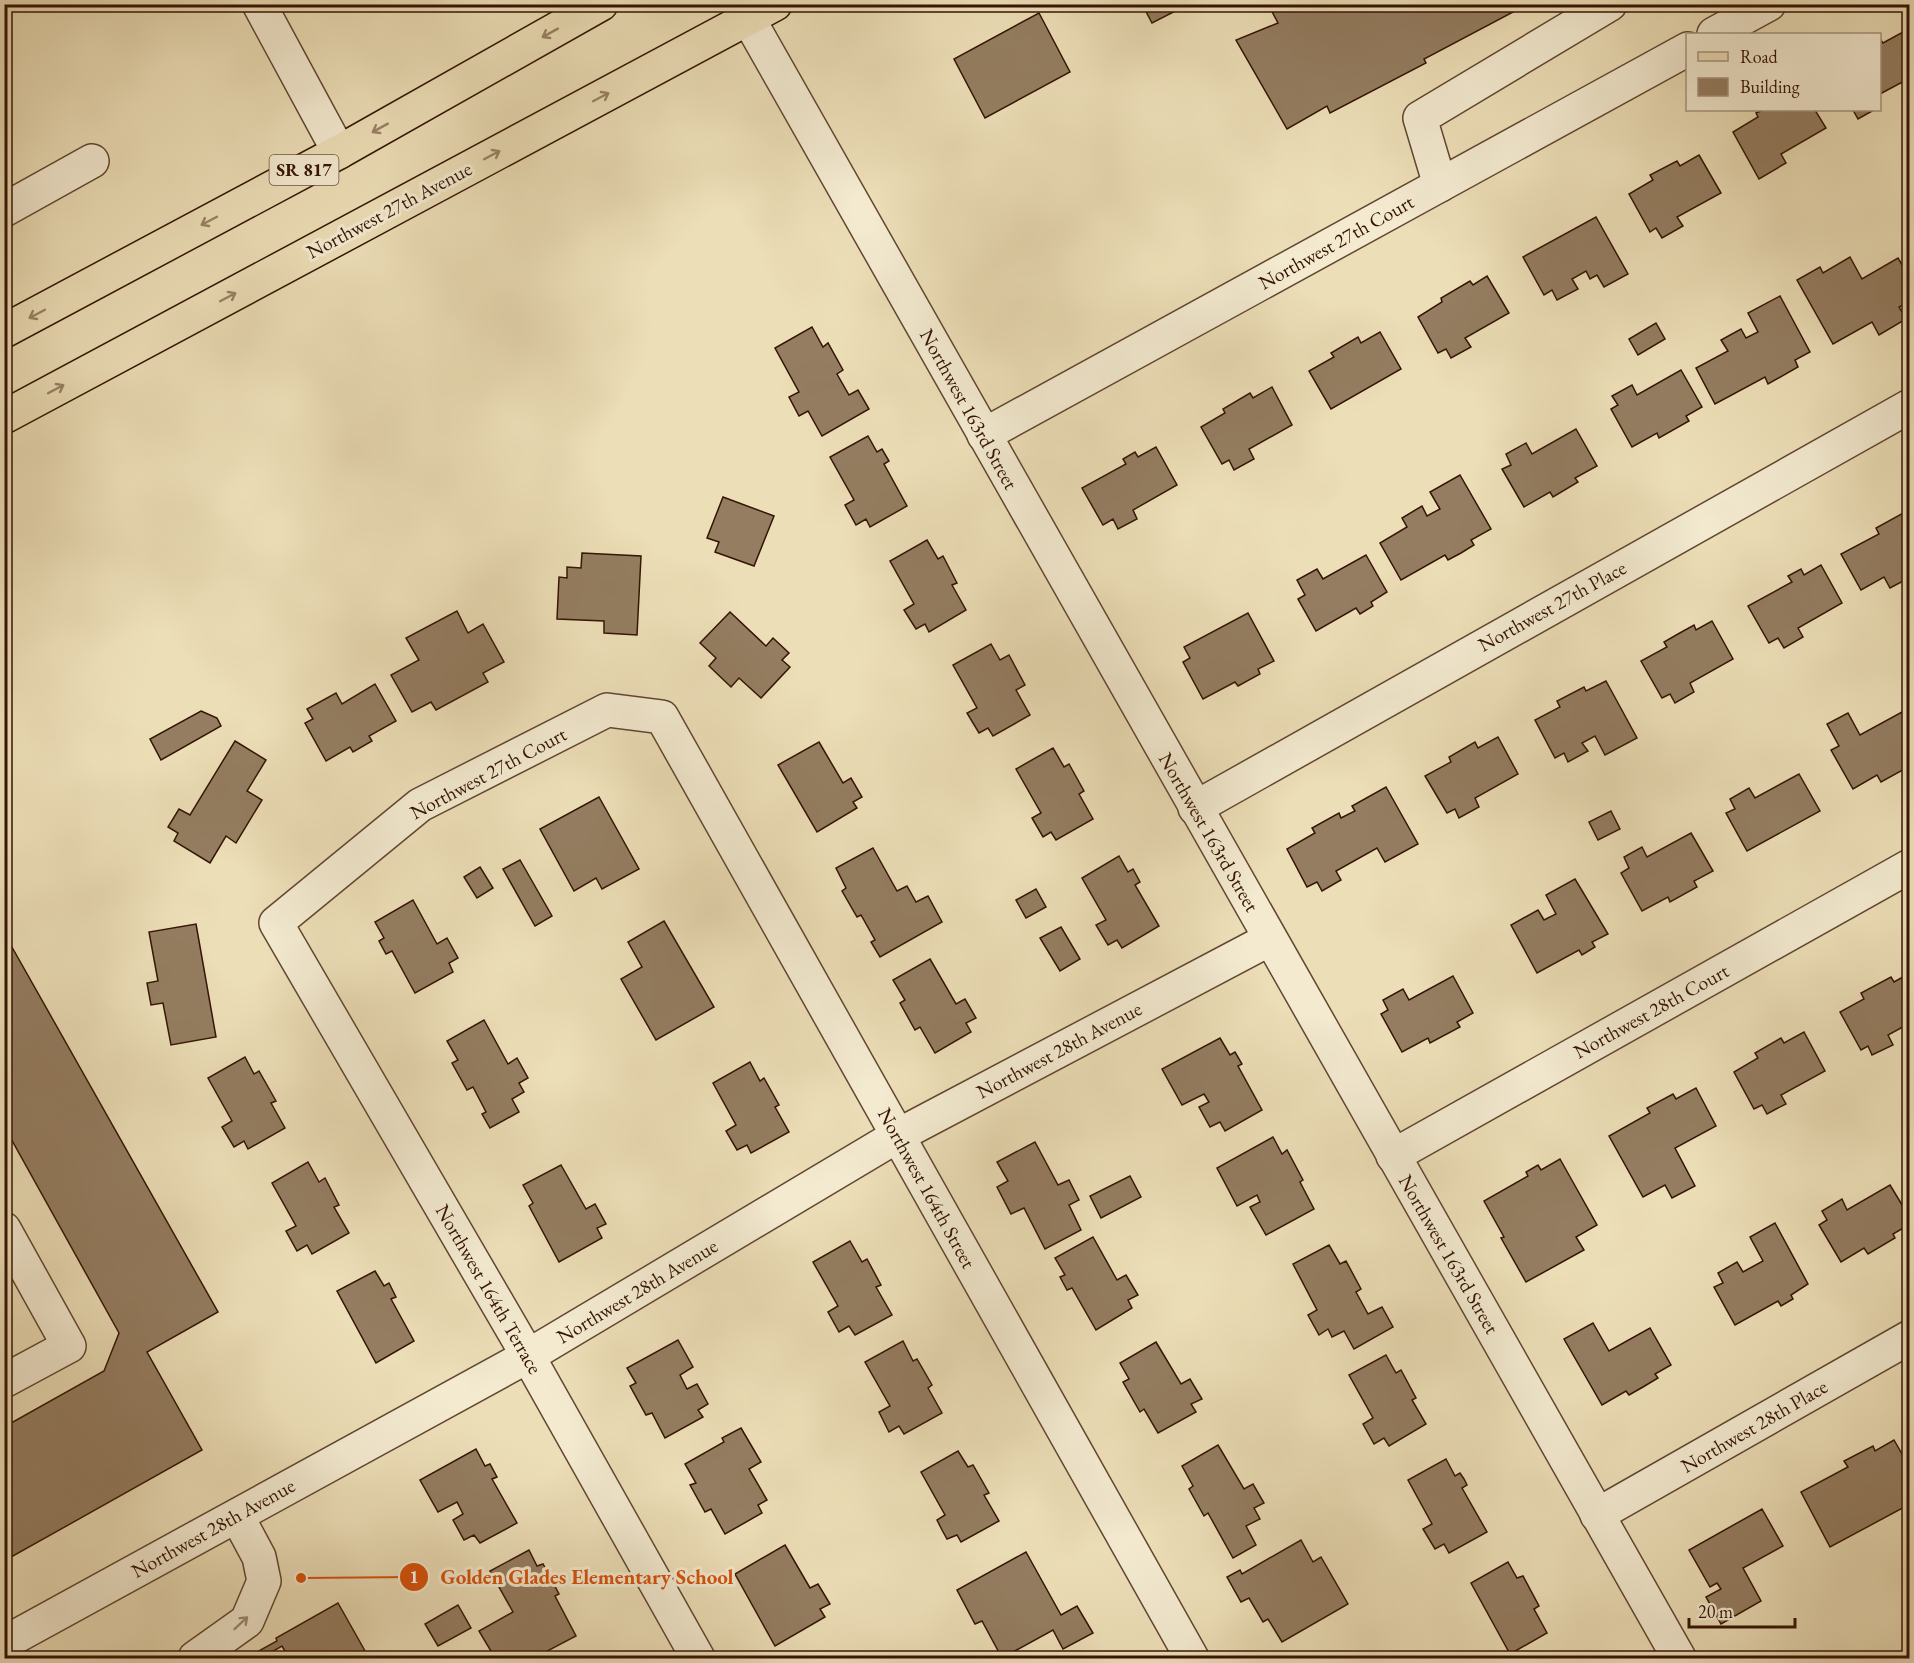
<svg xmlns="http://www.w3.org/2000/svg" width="1914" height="1663" font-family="'EB Garamond',serif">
<rect width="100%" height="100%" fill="#ecdeb7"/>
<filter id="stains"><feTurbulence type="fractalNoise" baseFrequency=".00333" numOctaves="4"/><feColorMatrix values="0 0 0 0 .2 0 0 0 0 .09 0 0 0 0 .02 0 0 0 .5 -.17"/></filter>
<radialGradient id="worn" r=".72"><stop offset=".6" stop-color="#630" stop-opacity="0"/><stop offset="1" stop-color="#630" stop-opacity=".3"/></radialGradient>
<g fill="#947d61" stroke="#341404" stroke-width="1.5">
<polygon points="1142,4 1189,4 1152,23"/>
<polygon points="1268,4 1528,4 1424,59 1426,63 1330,113 1327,106 1287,129 1236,40 1278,23"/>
<polygon points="1039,13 1070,72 985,118 954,59"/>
<polygon points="1903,32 1910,45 1910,78 1880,94 1880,39 1883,43"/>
<polygon points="1763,110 1815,110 1826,128 1781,154 1786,163 1759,179 1733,132 1758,117 1756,113"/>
<polygon points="1853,110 1874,110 1858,119"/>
<polygon points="1699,155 1721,193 1677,217 1683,226 1662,238 1656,228 1650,232 1629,194 1653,180 1650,175 1677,161 1680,166"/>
<polygon points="1596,217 1628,274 1604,287 1597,275 1590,279 1586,271 1572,279 1578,289 1557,300 1552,290 1544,295 1523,257"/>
<polygon points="1850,257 1862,279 1898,258 1910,278 1910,301 1899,307 1906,319 1879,335 1872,322 1833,344 1797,280 1820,267 1823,273"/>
<polygon points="1487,276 1509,313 1465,338 1471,347 1451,358 1446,349 1438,353 1418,317 1442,302 1441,298 1470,281 1473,285"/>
<polygon points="1780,296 1810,352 1795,360 1798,367 1768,384 1765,377 1715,404 1696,368 1728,351 1721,340 1741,329 1746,338 1758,332 1748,313"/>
<polygon points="1656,323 1665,339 1638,355 1629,339"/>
<polygon points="812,327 823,347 828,343 843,370 837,374 849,395 858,390 869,409 822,436 808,411 799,416 789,397 799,392 775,348"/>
<polygon points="1380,332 1401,369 1331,409 1309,371 1334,357 1331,353 1358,337 1361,343"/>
<polygon points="1681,370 1702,407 1686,416 1689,421 1659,438 1657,433 1632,447 1611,409 1618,405 1612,396 1632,385 1637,395"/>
<polygon points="1272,387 1292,425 1249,449 1254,459 1234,470 1229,460 1222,464 1201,427 1225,413 1223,409 1250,393 1253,398"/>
<polygon points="1576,429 1597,466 1575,478 1578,482 1553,497 1550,492 1524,507 1502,469 1511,465 1506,454 1526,443 1532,454"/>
<polygon points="868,436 877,452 882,449 889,461 884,464 907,506 870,527 866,519 856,525 845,505 854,500 830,457"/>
<polygon points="1156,447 1177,485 1133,510 1137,519 1118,529 1113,519 1103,525 1082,488 1126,464 1123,459 1135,452 1138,457"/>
<polygon points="1460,475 1491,529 1471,540 1474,545 1461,553 1448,560 1445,555 1401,580 1380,543 1407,527 1402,518 1422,506 1427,516 1440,509 1430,492"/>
<polygon points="723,497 774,516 754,566 715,552 719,542 707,538"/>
<polygon points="1905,512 1907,517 1910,516 1910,565 1903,568 1909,578 1890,588 1884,577 1861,590 1841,554 1879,534 1876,528"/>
<polygon points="927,540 938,559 943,556 957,583 952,585 966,610 929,632 925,624 916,629 904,610 914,604 890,561"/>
<polygon points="582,553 641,556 637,635 604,633 604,621 557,619 559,577 567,578 567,567 581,568"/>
<polygon points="1366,555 1387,592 1371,602 1373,606 1360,614 1356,608 1316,631 1298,599 1305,595 1297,580 1317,569 1323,579"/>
<polygon points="1821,565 1842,603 1798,628 1803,637 1784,648 1778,638 1769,643 1748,606 1792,582 1788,576 1801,569 1804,575"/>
<polygon points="457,611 468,633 483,624 504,662 483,673 488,682 436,710 431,702 412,712 391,675 419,660 406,638"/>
<polygon points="730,612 766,646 773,638 789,653 782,660 790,667 761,698 739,678 731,687 709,666 716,658 700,643"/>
<polygon points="1248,613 1274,661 1258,669 1260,674 1238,686 1235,682 1203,699 1183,662 1190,658 1184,647"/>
<polygon points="1712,621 1733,659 1690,683 1694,692 1675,703 1670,694 1662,698 1641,661 1667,647 1664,642 1678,634 1694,625 1696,630"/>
<polygon points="991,644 1000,660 1009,655 1025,685 1016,690 1030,715 993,736 988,728 979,733 967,713 977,708 953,665"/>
<polygon points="1606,681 1637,738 1605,755 1595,736 1582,743 1588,751 1568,762 1564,753 1555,758 1535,720 1560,707 1557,701 1584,687 1586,691"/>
<polygon points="375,684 396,721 369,736 372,741 353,752 350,747 326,761 305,723 313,719 307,709 336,693 342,704"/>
<polygon points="201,711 217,718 221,726 161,760 150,739"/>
<polygon points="1902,712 1910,725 1910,757 1907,758 1910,766 1881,782 1877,775 1853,789 1831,750 1839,746 1827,724 1848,713 1860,735"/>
<polygon points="1498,737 1518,774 1475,798 1479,807 1459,818 1455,809 1447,813 1425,776 1451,762 1449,757 1475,742 1478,748"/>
<polygon points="235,741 266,760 247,791 262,800 236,843 226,836 210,863 174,841 178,833 168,827 179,809 190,815"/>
<polygon points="819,742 843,783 851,778 862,797 853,802 857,808 817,832 778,765"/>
<polygon points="1053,748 1064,767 1069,764 1084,791 1079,794 1093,819 1056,840 1051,832 1043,837 1032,818 1041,813 1016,769"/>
<polygon points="1799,774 1820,811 1747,851 1726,813 1735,809 1730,799 1749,788 1755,798"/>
<polygon points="1386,787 1418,844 1385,862 1377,848 1336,871 1341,880 1322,891 1317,882 1307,887 1287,849 1315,833 1312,828 1339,813 1341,818 1355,811 1352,806"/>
<polygon points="599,797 639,869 602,889 596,878 574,891 540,829"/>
<polygon points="1611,811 1620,829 1598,840 1589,822"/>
<polygon points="1691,833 1713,871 1694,881 1697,887 1670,902 1668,897 1642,911 1621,873 1629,868 1624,857 1642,847 1647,857"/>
<polygon points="873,848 897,891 907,886 916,902 928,896 942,922 880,957 871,942 875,940 861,915 857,917 842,891 846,888 836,868"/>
<polygon points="1119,856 1128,872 1133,869 1140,882 1135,885 1159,926 1122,948 1117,940 1108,945 1096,925 1106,920 1082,878"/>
<polygon points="520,860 552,916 535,926 503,869"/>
<polygon points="480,867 493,888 477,898 464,877"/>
<polygon points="1575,879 1608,934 1592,942 1595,947 1582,955 1579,950 1537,973 1511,925 1538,910 1544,920 1556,914 1546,895"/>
<polygon points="1036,889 1046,907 1026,918 1016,900"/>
<polygon points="413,900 437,944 447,938 458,958 449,963 453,972 415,993 392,951 386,954 379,941 384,938 375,922"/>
<polygon points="664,921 714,1007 656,1040 621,979 642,967 628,942"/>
<polygon points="196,924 216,1037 171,1045 163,1003 151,1005 147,983 158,981 149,932"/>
<polygon points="1061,927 1080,959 1060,971 1040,938"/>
<polygon points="4,933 218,1312 147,1352 202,1450 4,1561 4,1427 104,1371 119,1333 4,1126"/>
<polygon points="930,959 956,1004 965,999 976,1018 966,1023 971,1032 935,1053 920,1027 915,1030 900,1003 905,1000 893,980"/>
<polygon points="1910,973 1910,1023 1888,1035 1893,1045 1872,1055 1868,1046 1861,1050 1840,1012 1864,999 1861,993 1891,977 1894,982"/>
<polygon points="1453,976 1473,1013 1457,1022 1460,1027 1430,1043 1428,1038 1402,1052 1381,1014 1388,1010 1383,1000 1403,989 1409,1000"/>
<polygon points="484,1020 508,1064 517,1058 528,1078 519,1083 524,1092 512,1099 519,1112 490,1128 482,1114 486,1112 473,1087 467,1090 452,1063 458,1060 447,1041"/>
<polygon points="1804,1032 1825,1071 1781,1095 1786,1104 1776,1109 1767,1114 1762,1105 1754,1109 1734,1072 1758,1058 1755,1053 1781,1038 1784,1043"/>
<polygon points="1220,1038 1230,1055 1235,1052 1242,1064 1238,1066 1262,1110 1225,1131 1220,1122 1210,1127 1199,1107 1209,1102 1204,1094 1182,1105 1162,1069"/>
<polygon points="245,1057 254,1074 259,1071 276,1101 271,1103 285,1128 248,1149 244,1141 234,1147 222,1127 232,1121 208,1078"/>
<polygon points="750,1062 760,1081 764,1078 779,1105 775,1107 789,1132 751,1153 747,1145 737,1150 726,1131 736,1125 713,1083"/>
<polygon points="1696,1088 1716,1126 1675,1148 1695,1186 1672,1198 1665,1185 1643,1197 1609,1136 1650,1113 1647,1108 1673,1094 1676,1099"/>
<polygon points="1273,1137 1282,1154 1287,1150 1303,1180 1300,1182 1314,1209 1266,1235 1250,1207 1260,1202 1257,1195 1237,1206 1217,1168"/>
<polygon points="1035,1142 1058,1185 1069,1180 1079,1200 1069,1205 1081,1230 1045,1249 1024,1208 1011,1214 997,1187 1008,1181 997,1162"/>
<polygon points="1560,1159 1597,1225 1576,1237 1584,1250 1526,1282 1501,1238 1504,1237 1484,1201 1528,1176 1526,1172 1538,1165 1541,1170"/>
<polygon points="308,1162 319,1182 325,1178 339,1205 334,1207 349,1233 312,1254 307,1245 297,1251 286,1231 296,1226 272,1183"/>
<polygon points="561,1165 586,1209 595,1204 606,1224 597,1228 602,1238 559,1262 529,1206 533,1203 523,1185"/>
<polygon points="1130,1176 1141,1197 1101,1218 1090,1196"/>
<polygon points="1890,1185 1910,1218 1910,1224 1893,1234 1895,1238 1868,1254 1864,1248 1841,1262 1819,1225 1827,1220 1822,1211 1842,1199 1847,1210"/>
<polygon points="1775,1223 1808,1284 1791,1295 1793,1299 1781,1306 1778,1301 1735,1325 1714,1287 1723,1283 1718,1273 1737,1262 1743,1272 1763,1261 1750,1237"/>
<polygon points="1093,1237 1117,1280 1126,1275 1138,1295 1128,1300 1132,1308 1096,1330 1072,1288 1067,1290 1060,1277 1065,1275 1055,1258"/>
<polygon points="850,1241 862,1262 867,1259 881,1285 876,1287 892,1315 855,1335 849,1326 839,1332 828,1312 838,1306 813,1262"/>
<polygon points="1329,1245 1340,1264 1346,1261 1361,1289 1356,1292 1368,1314 1382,1307 1393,1327 1354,1349 1344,1331 1332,1337 1328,1329 1319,1335 1308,1315 1317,1310 1293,1264"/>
<polygon points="375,1271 384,1286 389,1283 396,1297 391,1299 414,1341 376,1363 337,1291"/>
<polygon points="1593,1323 1609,1351 1650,1328 1671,1365 1655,1374 1658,1378 1643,1387 1629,1395 1626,1391 1602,1405 1564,1339"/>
<polygon points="678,1340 693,1367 680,1375 687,1389 697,1384 708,1404 698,1410 703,1417 665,1438 652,1413 646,1415 630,1386 636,1383 627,1368"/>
<polygon points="903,1341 913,1361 917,1359 932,1385 928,1388 942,1413 904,1434 899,1426 889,1432 879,1412 890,1406 865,1362"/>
<polygon points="1156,1342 1181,1384 1190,1379 1202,1399 1191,1404 1196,1412 1158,1433 1144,1409 1140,1412 1123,1382 1129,1379 1120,1363"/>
<polygon points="1386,1355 1396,1373 1401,1370 1416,1398 1412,1400 1426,1424 1389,1446 1384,1438 1374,1444 1363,1424 1373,1418 1349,1375"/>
<polygon points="741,1428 761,1462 749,1469 767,1500 758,1505 762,1513 725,1534 711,1509 705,1512 690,1485 696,1483 685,1464 724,1442 722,1438"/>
<polygon points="1894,1440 1910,1468 1910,1504 1830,1547 1801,1492 1848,1467 1844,1461 1873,1446 1875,1451"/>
<polygon points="1218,1445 1244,1489 1253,1484 1264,1503 1254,1508 1260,1519 1246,1526 1256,1545 1233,1558 1208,1513 1204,1516 1189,1489 1193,1486 1182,1466"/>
<polygon points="476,1449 485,1466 490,1464 497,1477 492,1479 517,1523 480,1543 474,1535 464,1540 453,1520 463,1514 457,1502 438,1512 420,1480"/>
<polygon points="958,1451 968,1467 973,1465 989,1493 984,1495 999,1521 961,1542 957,1535 947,1539 942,1530 937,1520 945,1515 921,1472"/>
<polygon points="1446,1459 1455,1476 1460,1473 1464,1479 1467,1485 1462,1488 1487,1532 1449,1553 1444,1544 1435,1549 1423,1529 1432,1524 1408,1480"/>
<polygon points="1762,1509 1783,1546 1743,1568 1761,1601 1721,1624 1706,1597 1721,1589 1717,1583 1710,1587 1689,1550"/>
<polygon points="1301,1540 1313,1562 1321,1557 1348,1604 1282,1642 1268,1619 1263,1622 1249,1598 1241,1602 1227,1577 1240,1570 1242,1574"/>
<polygon points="785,1545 810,1588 818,1584 830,1604 820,1609 825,1617 775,1646 735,1574"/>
<polygon points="529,1550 537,1566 543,1564 559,1594 555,1596 576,1636 534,1658 495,1658 479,1631 513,1612 490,1571"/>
<polygon points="1026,1552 1061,1615 1077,1606 1093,1633 1063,1649 1053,1630 1002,1658 982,1621 975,1624 957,1590"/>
<polygon points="1508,1562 1517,1578 1523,1576 1539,1606 1534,1609 1547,1633 1510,1654 1471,1583"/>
<polygon points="338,1603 369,1658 289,1658 282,1646 261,1658 246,1658 277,1641 276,1638"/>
<polygon points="458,1605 471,1628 438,1646 425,1624"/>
</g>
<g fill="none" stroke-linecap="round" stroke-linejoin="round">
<g stroke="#624631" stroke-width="36">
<g id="minor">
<polyline points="259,4 339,152"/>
<polyline points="740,4 1679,1658"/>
<polyline points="1714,34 1769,4"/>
<polyline points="1440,185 1420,118 1610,4"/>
<polyline points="4,210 92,161"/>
<polyline points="984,435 1688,49"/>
<polyline points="1195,808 1910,406"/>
<polyline points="1393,1156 1910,866"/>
<polyline points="4,1229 69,1346 4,1381"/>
<polyline points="1597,1515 1910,1337"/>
<polyline points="4,1643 528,1356 897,1136 1270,939"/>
<polyline points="195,1658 247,1621 264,1581 259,1557 237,1516"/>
<polyline points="698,1658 528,1356 276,923 420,805 607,710 662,717 1192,1658"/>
</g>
</g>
<g stroke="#341404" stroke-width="36">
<g id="major">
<polyline points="4,331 339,152 601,4"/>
<polyline points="4,417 775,4"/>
</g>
</g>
<use href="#minor" stroke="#f3ead0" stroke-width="33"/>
<use href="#major" stroke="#ecdeb7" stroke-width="33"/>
</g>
<defs><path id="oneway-shaft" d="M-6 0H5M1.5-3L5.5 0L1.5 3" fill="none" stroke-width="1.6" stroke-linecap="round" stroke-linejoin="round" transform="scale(1.5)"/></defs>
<g stroke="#998366">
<use href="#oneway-shaft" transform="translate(550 33) rotate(151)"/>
<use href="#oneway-shaft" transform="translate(601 97) rotate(-28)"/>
<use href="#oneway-shaft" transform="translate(380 128) rotate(151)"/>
<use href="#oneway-shaft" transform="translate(492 155) rotate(-28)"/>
<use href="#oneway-shaft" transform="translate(209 221) rotate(152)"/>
<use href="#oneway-shaft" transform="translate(228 297) rotate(-28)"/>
<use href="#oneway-shaft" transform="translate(37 314) rotate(152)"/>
<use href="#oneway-shaft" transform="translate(56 389) rotate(-28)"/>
</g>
<use stroke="#9d8a74" href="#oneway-shaft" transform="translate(241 1623) rotate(-43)"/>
<g text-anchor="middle" stroke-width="6" stroke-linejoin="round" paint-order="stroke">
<rect fill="#f3ead0" stroke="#6d5441" stroke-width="1.5" x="269.5" y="155" width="69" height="30" rx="4.5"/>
<g font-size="18" font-weight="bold" fill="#341404">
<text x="304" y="176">SR 817</text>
</g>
<g font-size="20" fill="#341404" stroke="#f3ead0">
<text transform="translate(389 210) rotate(-28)" y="7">Northwest 27th Avenue</text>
<text transform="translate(1336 242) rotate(-29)" y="7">Northwest 27th Court</text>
<text transform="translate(969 409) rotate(61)" y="7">Northwest 163rd Street</text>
<text transform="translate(1552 606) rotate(-29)" y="7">Northwest 27th Place</text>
<text transform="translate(488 773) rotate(-28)" y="7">Northwest 27th Court</text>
<text transform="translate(1209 832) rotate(60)" y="7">Northwest 163rd Street</text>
<text transform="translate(1651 1011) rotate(-29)" y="7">Northwest 28th Court</text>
<text transform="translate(1059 1050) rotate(-28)" y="7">Northwest 28th Avenue</text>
<text transform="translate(927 1188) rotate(61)" y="7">Northwest 164th Street</text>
<text transform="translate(1449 1254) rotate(60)" y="7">Northwest 163rd Street</text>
<text transform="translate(489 1289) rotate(60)" y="7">Northwest 164th Terrace</text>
<text transform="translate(637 1291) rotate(-31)" y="7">Northwest 28th Avenue</text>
<text transform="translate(1754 1426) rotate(-30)" y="7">Northwest 28th Place</text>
<text transform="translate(213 1528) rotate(-29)" y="7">Northwest 28th Avenue</text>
</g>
</g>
<path fill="none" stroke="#d6520b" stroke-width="2" d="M301 1578L414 1577"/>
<g fill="#d6520b" stroke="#f3ead0" stroke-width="2">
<circle cx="301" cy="1578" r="6"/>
<circle cx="414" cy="1577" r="15"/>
</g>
<g font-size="18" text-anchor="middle" font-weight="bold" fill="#fff">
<text x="414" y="1583">1</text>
</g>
<g font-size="21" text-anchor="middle" font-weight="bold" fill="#d6520b" stroke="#f3ead0" stroke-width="6" stroke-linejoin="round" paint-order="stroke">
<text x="587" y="1584">Golden Glades Elementary School</text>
</g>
<rect width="1914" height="1663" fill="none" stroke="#ecdeb7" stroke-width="24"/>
<rect x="6" y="6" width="1902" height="1651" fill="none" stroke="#341404" stroke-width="3"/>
<rect x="12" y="12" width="1890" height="1639" fill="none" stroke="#341404" stroke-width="1.5"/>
<rect x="1686" y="33" width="195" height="78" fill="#f3ead0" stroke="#a7947e" stroke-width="1.5"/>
<rect x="1698" y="52" width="30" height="9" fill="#ecdeb7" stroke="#a7947e" stroke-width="1.5"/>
<text x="1740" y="63" font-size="18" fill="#341404">Road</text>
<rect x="1698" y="78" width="30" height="18" fill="#947d61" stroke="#a7947e" stroke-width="1.5"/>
<text x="1740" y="93" font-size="18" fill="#341404">Building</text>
<path d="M1689 1618v9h106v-9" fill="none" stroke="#341404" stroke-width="3"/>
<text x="1698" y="1618" font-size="18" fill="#341404" stroke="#f3ead0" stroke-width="4.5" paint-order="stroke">20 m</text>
<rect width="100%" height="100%" filter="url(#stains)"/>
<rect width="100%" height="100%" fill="url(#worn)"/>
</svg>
